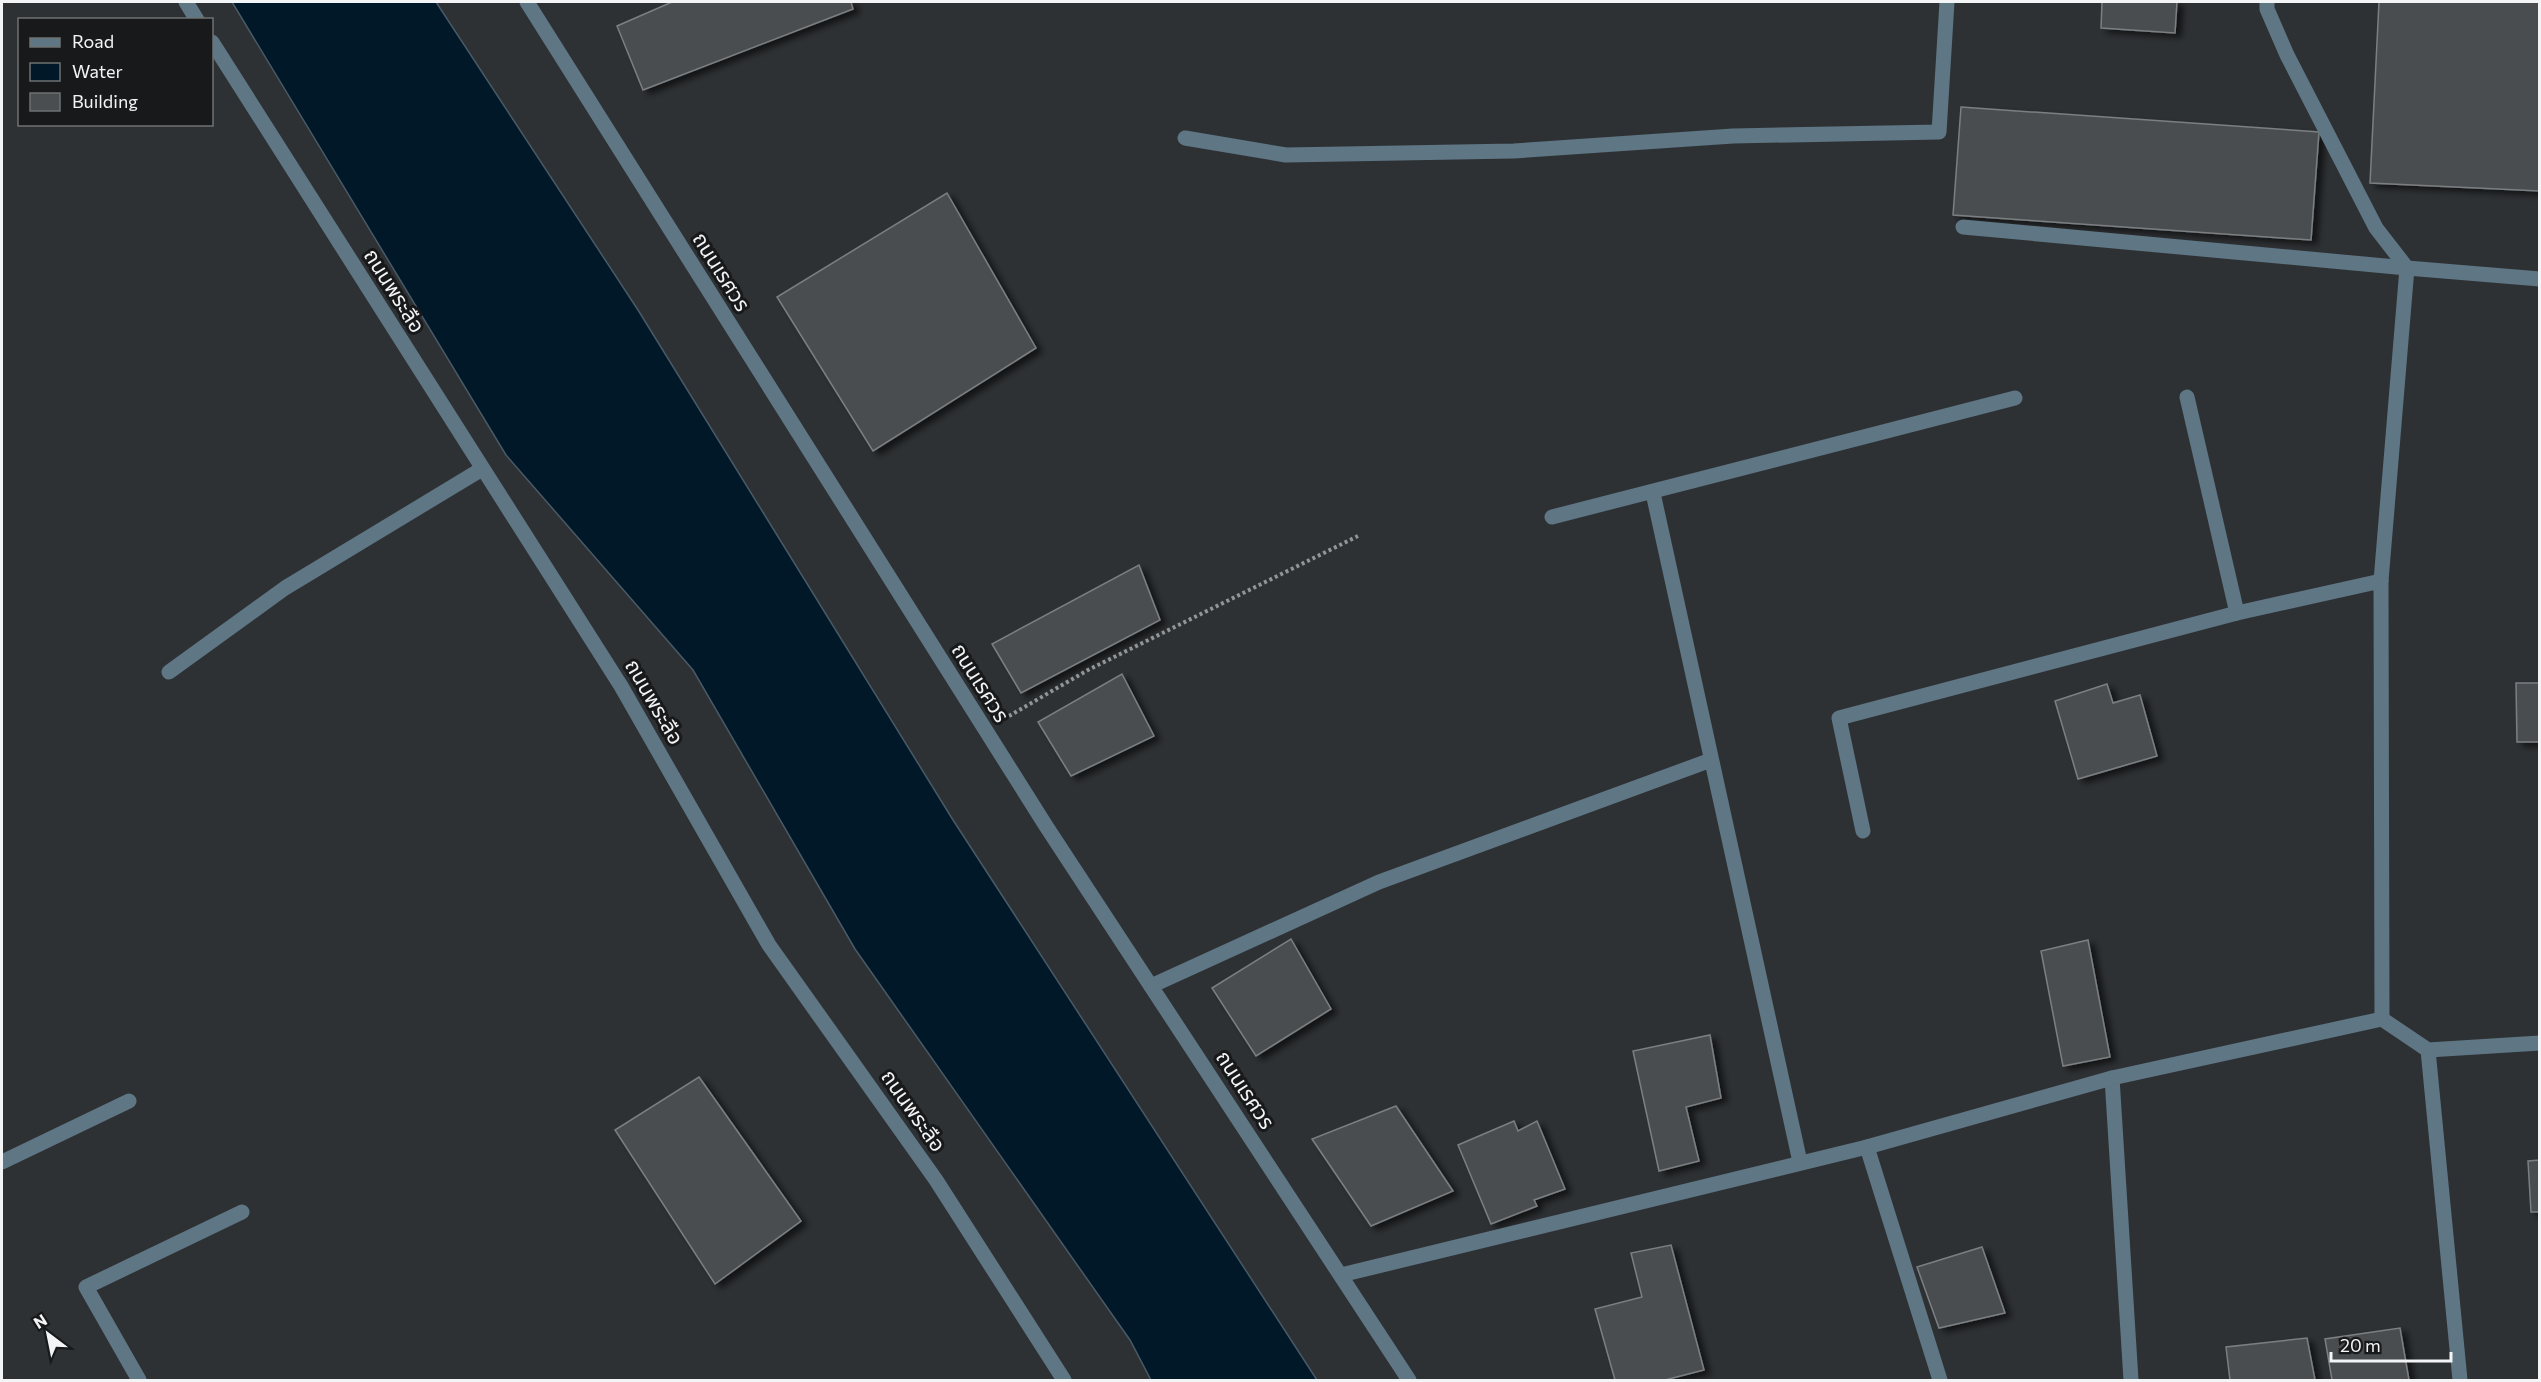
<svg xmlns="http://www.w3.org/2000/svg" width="2541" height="1382" font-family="Commissioner,'Noto Sans Thai',sans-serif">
<defs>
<filter id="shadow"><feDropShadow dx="6" dy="4" stdDeviation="3" flood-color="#0009"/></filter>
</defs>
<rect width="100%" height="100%" fill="#2e3134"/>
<polygon fill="#001828" stroke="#495a66" stroke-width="1.5" points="232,2 436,2 638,310 953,820 1317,1380 1151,1380 1130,1340 855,949 693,670 506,455"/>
<g fill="#4a4e50" stroke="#7b7f82" stroke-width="1.5" filter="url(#shadow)">
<polygon points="672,2 851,2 853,9 643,90 617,26"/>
<polygon points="2102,2 2177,2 2175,33 2101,28"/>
<polygon points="2379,2 2540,2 2540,191 2370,183"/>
<polygon points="1961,107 2319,132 2311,240 1953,215"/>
<polygon points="947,193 1036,348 873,451 777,297"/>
<polygon points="1139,565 1160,620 1021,693 992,644"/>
<polygon points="1122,674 1154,736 1071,776 1038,722"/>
<polygon points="2516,683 2540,683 2540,742 2517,742"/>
<polygon points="2107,684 2113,703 2140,695 2157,756 2078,779 2055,701"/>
<polygon points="1291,939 1331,1009 1256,1056 1212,988"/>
<polygon points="2088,940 2110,1057 2063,1066 2041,951"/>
<polygon points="1710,1035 1721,1098 1686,1107 1699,1161 1659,1171 1633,1051"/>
<polygon points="699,1077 801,1221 715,1284 615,1130"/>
<polygon points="1396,1106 1453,1191 1371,1226 1312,1139"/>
<polygon points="1514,1121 1518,1131 1537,1121 1565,1189 1534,1200 1537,1206 1491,1224 1458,1145"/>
<polygon points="2540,1160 2540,1212 2531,1212 2528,1161"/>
<polygon points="1671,1245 1704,1370 1665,1380 1615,1380 1595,1309 1642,1297 1631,1253"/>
<polygon points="1982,1247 2005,1313 1939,1328 1917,1267"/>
<polygon points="2400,1328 2409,1380 2332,1380 2325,1339"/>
<polygon points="2307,1338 2315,1380 2230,1380 2226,1347"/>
</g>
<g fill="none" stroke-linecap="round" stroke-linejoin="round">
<polyline stroke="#929597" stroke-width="4" stroke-dasharray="3 3" stroke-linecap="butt" points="1009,716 1088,670 1358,536"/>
<g stroke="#5f7684" stroke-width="15">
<polyline points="2267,2 2267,9 2287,55 2376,228 2407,268 2381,581"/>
<polyline points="2407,268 2540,279"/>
<polyline points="139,1380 86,1287 242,1212"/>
</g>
<g stroke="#5f7684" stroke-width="15">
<polyline points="1185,138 1286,155 1514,151 1733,136 1939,132 1947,2"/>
<polyline points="1963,227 2407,268"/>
<polyline points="2187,397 2237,613"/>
<polyline points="1653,493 1800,1162"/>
<polyline points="1552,517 2015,398"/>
<polyline points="169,672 285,588 482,469"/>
<polyline points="1863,831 1839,718 2237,613 2381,581 2382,1019"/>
<polyline points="1151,986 1379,882 1711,760"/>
<polyline points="2428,1050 2460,1380"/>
<polyline points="2112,1078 2131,1380"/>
<polyline points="1867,1147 1940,1380"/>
<polyline points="2,1162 129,1101"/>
<polyline points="1341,1275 1867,1147 2112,1078 2382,1019 2428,1050 2540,1043"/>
</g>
<g stroke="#5f7684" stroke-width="15">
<polyline points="186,2 197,20"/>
<polyline points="527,2 1046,826 1409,1380"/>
<polyline points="212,42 621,686 769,945 936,1180 1064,1380"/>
</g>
</g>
<g text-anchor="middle" stroke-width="6" stroke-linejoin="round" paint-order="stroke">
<g font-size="21" fill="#f2f4f6" stroke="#17191a">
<text transform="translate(721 272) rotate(58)" y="7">ถนนเรศวร</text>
<text transform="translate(394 291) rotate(58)" y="7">ถนนพระลือ</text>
<text transform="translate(980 683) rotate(58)" y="7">ถนนเรศวร</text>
<text transform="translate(654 702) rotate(60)" y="7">ถนนพระลือ</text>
<text transform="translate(1245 1090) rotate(57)" y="7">ถนนเรศวร</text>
<text transform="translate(913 1111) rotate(55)" y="7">ถนนพระลือ</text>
</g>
</g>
<rect width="2541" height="1382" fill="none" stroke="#f2f4f6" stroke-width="6"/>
<rect x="18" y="18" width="195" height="108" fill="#17191a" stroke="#6f7172" stroke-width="1.5"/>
<rect x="30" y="38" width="30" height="9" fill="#5f7684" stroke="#6f7172" stroke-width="1.5"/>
<text x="72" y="48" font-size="18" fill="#f2f4f6">Road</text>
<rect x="30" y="63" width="30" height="18" fill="#001828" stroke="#6f7172" stroke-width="1.5"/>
<text x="72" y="78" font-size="18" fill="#f2f4f6">Water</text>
<rect x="30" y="93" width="30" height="18" fill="#4a4e50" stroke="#6f7172" stroke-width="1.5"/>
<text x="72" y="108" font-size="18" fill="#f2f4f6">Building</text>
<g transform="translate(48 1334) rotate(328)" stroke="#17191a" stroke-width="4.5" paint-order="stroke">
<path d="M0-4.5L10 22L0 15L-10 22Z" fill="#f2f4f6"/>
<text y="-9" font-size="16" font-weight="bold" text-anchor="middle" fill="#f2f4f6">N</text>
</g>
<path d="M2331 1352v9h120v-9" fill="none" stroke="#f2f4f6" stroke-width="3"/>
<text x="2340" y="1352" font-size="18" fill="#f2f4f6" stroke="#17191a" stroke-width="4.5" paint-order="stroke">20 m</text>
</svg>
